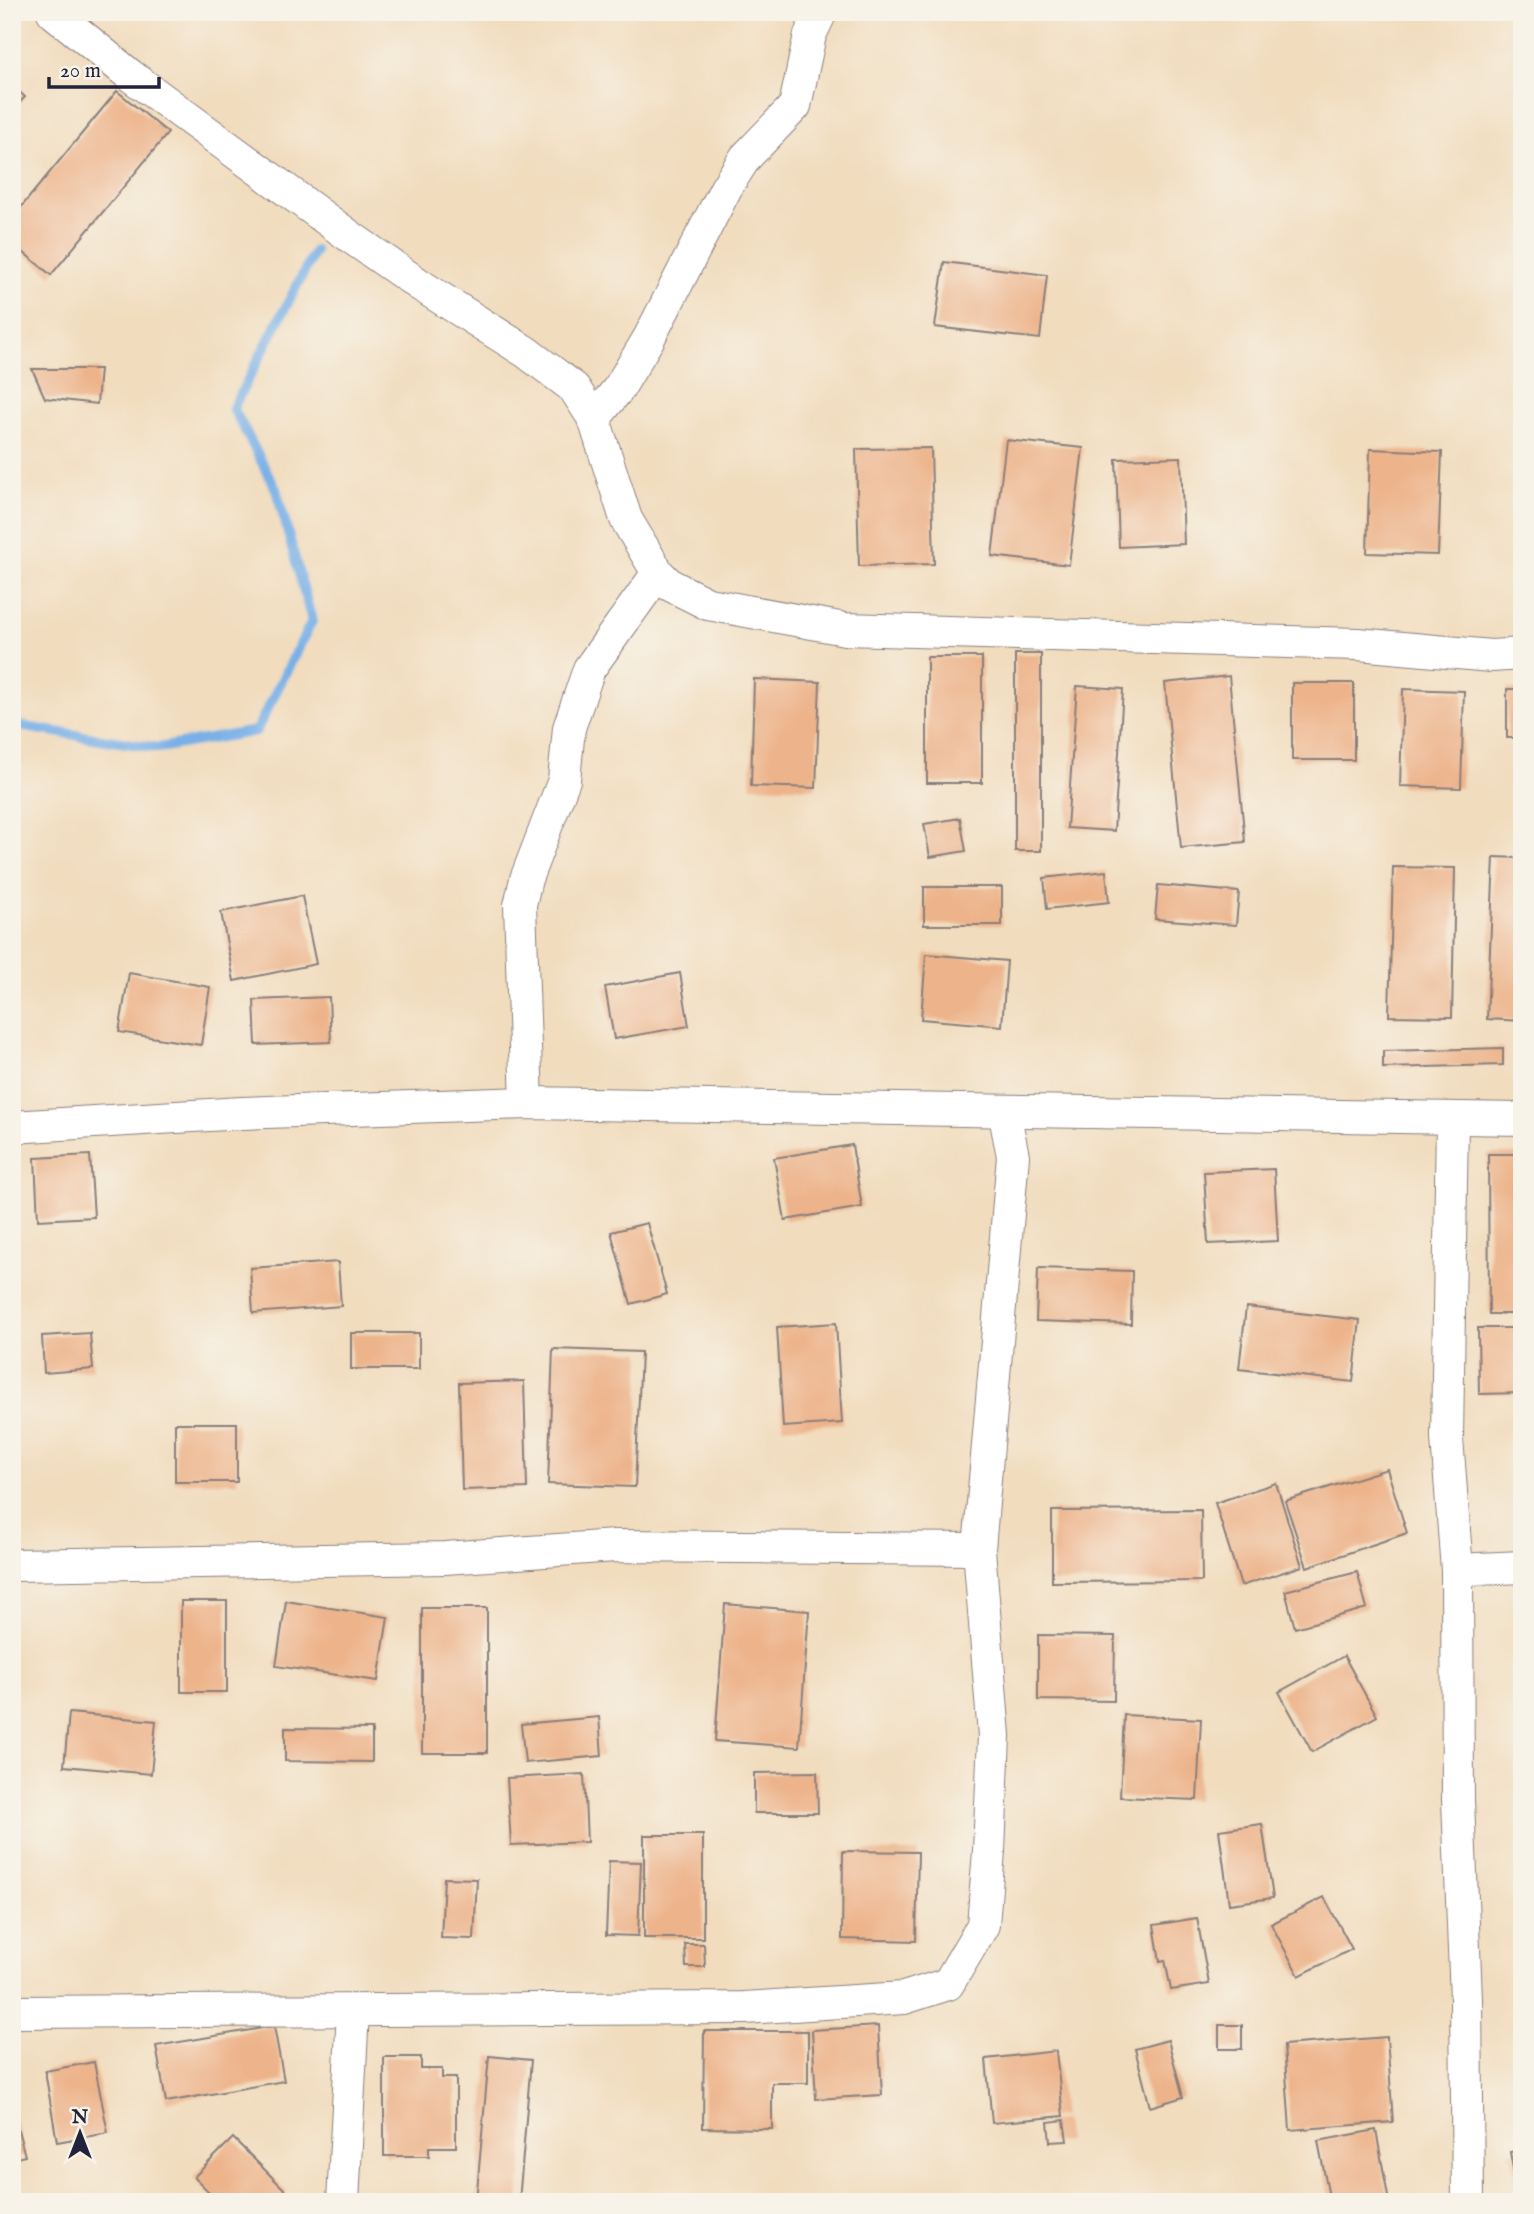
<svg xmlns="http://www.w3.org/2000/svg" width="1534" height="2214" font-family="'IM FELL English',serif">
<rect width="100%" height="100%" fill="#f7f3e8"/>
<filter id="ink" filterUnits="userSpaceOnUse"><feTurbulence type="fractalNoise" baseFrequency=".0143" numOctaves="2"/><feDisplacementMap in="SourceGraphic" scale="14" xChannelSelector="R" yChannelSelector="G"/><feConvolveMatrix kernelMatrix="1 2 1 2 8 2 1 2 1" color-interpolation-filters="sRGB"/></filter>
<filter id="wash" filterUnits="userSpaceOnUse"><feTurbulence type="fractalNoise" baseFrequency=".00686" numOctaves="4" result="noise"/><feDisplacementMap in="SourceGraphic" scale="28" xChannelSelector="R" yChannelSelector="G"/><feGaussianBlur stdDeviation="1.57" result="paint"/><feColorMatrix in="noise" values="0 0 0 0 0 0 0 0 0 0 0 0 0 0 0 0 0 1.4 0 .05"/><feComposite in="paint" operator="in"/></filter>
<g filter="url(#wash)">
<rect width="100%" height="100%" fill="#f1dcbd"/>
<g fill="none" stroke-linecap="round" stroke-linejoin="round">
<polyline stroke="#78b0e7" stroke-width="10" points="12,725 158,748 256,731 312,621 276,489 233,408 315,251"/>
</g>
<g id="blocks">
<g fill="#edb48b">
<polygon points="12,85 25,97 12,110"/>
<polygon points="117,91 168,133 51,275 12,243 12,218"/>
<polygon points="944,262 1047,275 1040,339 935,327"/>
<polygon points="32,369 100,369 97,404 45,398"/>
<polygon points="1006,440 1083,448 1069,565 992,556"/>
<polygon points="931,448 934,564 859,566 856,449"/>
<polygon points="1370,449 1442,452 1438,555 1367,553"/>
<polygon points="1181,457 1184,544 1119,547 1116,459"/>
<rect x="1015" y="654" width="26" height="197"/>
<rect x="927" y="657" width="55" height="126"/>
<polygon points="1229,676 1245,842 1181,848 1165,683"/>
<polygon points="754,679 820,682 816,788 751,786"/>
<rect x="1292" y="683" width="62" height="77"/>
<polygon points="1077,686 1123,689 1114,831 1067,828"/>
<polygon points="1403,689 1464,691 1461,788 1400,786"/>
<rect x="1507" y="689" width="15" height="49"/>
<polygon points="960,818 966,851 930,857 924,824"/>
<polygon points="1494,857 1522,858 1522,1021 1487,1019"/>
<polygon points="1393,867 1455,868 1452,1017 1389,1016"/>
<polygon points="1106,871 1109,902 1047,909 1044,878"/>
<polygon points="1158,885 1239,892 1236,925 1155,919"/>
<rect x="924" y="887" width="78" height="38"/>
<polygon points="302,896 316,964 234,981 221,912"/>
<polygon points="926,954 1007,961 1002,1026 921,1019"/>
<polygon points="129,973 210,987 201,1045 119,1032"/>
<polygon points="680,973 689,1026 614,1039 605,987"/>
<polygon points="329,997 331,1042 256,1045 254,1000"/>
<polygon points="1503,1048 1503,1065 1383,1068 1383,1051"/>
<polygon points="852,1145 862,1207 785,1220 774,1158"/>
<polygon points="1488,1154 1522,1154 1522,1314 1489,1314"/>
<polygon points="90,1155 94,1217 38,1220 35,1158"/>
<polygon points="1274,1169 1278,1241 1208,1244 1204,1172"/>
<polygon points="647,1223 667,1294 631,1304 611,1232"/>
<polygon points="338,1262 341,1306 253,1313 250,1268"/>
<polygon points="1038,1268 1132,1271 1131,1324 1036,1321"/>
<polygon points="1246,1307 1360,1320 1353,1382 1239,1369"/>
<polygon points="836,1323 842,1423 783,1427 777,1327"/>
<polygon points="1478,1328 1522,1328 1522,1393 1479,1394"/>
<polygon points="90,1333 93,1369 44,1373 42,1336"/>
<rect x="351" y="1333" width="68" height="36"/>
<polygon points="553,1349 641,1352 635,1487 548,1484"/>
<polygon points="524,1381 527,1488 462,1490 459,1383"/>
<rect x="175" y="1423" width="62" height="59"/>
<polygon points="1387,1469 1407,1533 1307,1567 1285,1501"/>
<polygon points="1276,1483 1302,1566 1241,1586 1215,1503"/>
<polygon points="1201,1510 1202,1581 1052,1582 1052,1511"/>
<polygon points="1357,1572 1367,1608 1295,1628 1285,1591"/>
<rect x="181" y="1601" width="46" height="91"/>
<polygon points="286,1601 388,1617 378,1681 276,1666"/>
<polygon points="725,1604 809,1611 799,1747 715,1741"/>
<rect x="422" y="1608" width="65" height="145"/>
<polygon points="1038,1635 1115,1636 1114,1701 1038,1700"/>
<polygon points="1344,1656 1377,1716 1312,1752 1279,1692"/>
<polygon points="69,1713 156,1721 151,1774 64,1766"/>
<polygon points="1124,1715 1201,1719 1197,1800 1120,1797"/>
<polygon points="599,1717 602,1756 525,1763 521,1724"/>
<polygon points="285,1728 372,1729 372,1762 285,1761"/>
<polygon points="817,1772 818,1813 754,1813 754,1773"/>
<polygon points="584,1774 587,1842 511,1845 507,1778"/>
<polygon points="1262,1824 1273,1898 1229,1904 1219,1830"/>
<rect x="644" y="1835" width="59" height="103"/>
<polygon points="843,1851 918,1852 916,1941 842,1939"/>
<polygon points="609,1861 641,1862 638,1936 606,1935"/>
<polygon points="444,1878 477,1879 474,1939 441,1938"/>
<polygon points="1324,1897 1352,1949 1299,1976 1271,1924"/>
<polygon points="1197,1918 1209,1984 1171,1990 1165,1960 1160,1961 1154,1925"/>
<polygon points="685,1944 704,1944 705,1967 686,1967"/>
<rect x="1219" y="2025" width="23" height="24"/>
<polygon points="274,2026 284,2081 166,2102 156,2046"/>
<polygon points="878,2026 882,2095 816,2099 812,2030"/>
<polygon points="704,2031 808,2031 808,2083 772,2083 772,2129 703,2128"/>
<polygon points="1387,2037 1393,2122 1290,2130 1284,2045"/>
<polygon points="1168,2040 1183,2097 1150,2107 1135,2049"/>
<polygon points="1056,2051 1063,2116 992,2123 986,2059"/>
<polygon points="489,2056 531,2060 519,2202 476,2202"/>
<polygon points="384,2057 421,2057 421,2069 442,2069 442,2078 456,2078 456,2147 429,2147 429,2156 384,2156"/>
<polygon points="94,2062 108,2133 57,2142 45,2071"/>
<polygon points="13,2111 25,2156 12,2159 12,2112"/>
<polygon points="1064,2120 1067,2141 1050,2142 1048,2122"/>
<polygon points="1376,2130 1389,2202 1330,2202 1318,2141"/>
<polygon points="233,2138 287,2192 277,2202 219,2202 194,2177"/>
<polygon points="1522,2150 1522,2202 1519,2202 1510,2152"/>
</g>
</g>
</g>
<g filter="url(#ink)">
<use href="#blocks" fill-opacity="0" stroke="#8a7f7c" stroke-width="2"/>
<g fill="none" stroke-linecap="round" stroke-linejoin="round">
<g stroke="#8a7f7c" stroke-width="34">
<g id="minor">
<polyline points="53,12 131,76 352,238 420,285 526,352 574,388 594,419 626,519 658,573 670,585 708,604 845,629 1358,644 1491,656 1522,654"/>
<polyline points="594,419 619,388 649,338 726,188 745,158 795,106 810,35 821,12"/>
<polyline points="527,1103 520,905 526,879 564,780 569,728 589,669 658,573"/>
<polyline points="1452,1120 1447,1438 1457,1570 1458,1800 1466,1999 1468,2202"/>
<polyline points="12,1127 242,1113 527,1103 1522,1119"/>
<polyline points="12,1565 445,1558 615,1546 979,1549"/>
<polyline points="1457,1570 1522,1567"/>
<polyline points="12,2012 744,2008 904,1998 948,1984 983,1925 989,1851 994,1736 979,1549 1013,1156 1004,1111"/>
<polyline points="343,2202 353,2011"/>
</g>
</g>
<use href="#minor" stroke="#fff" stroke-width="32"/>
</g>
</g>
<rect width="1534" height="2214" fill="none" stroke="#f7f3e8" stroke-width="42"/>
<g transform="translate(80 2133)" stroke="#f7f3e8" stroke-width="5" paint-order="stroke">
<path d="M0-5L12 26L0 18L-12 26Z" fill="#22223b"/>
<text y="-10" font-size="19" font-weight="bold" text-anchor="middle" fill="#22223b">N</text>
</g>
<path d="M49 77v10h110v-10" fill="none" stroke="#22223b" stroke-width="3.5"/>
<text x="60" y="77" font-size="21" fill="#22223b" stroke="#f7f3e8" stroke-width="5" paint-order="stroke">20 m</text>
</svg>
